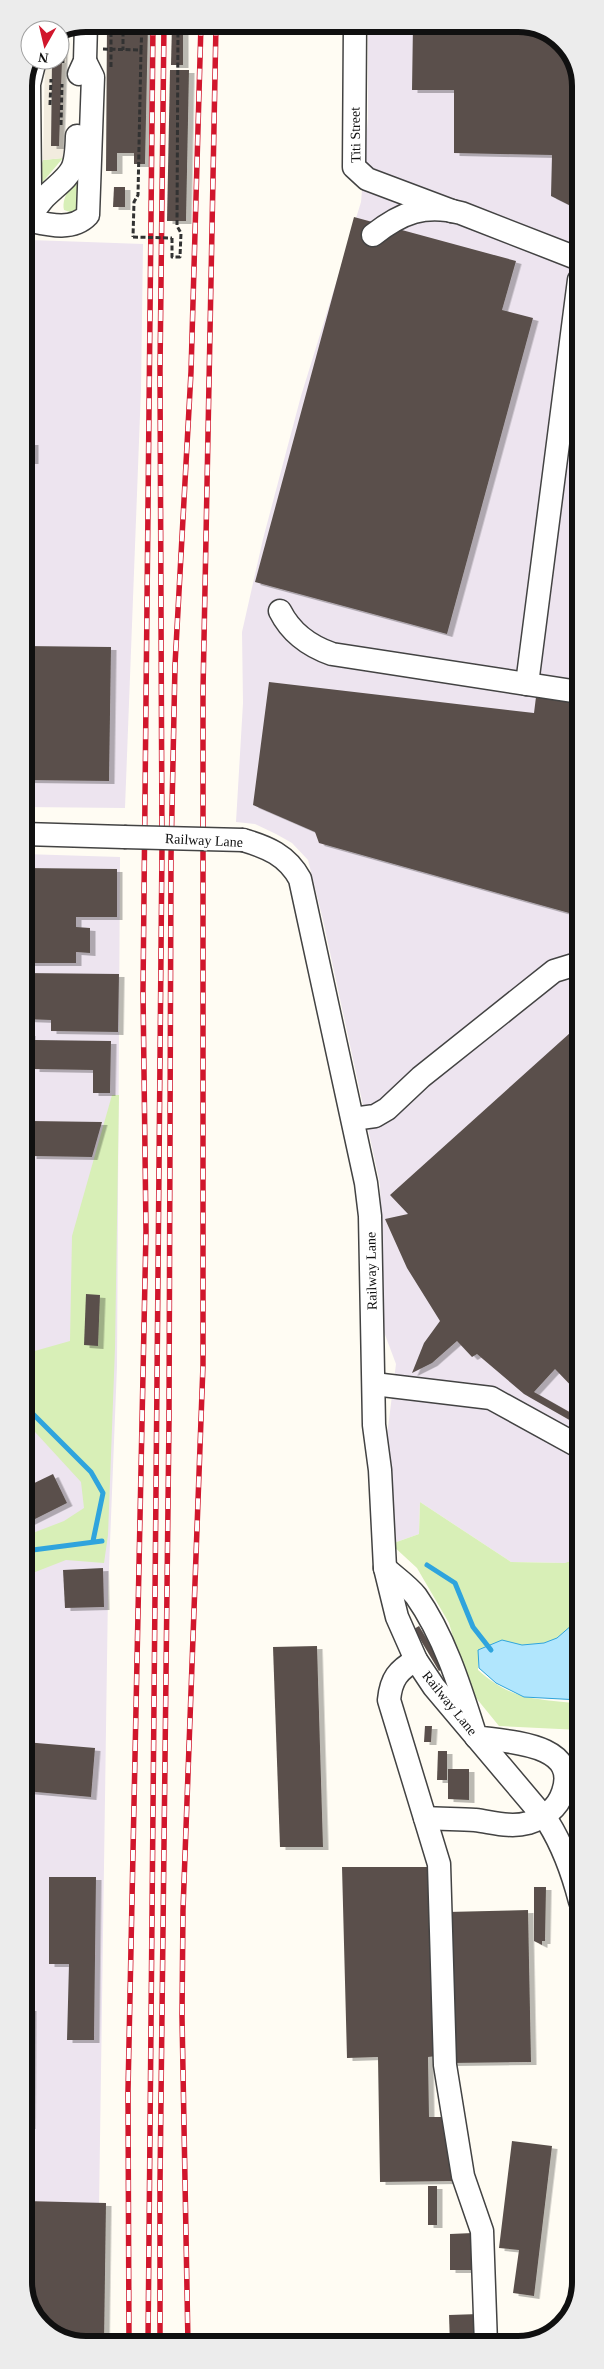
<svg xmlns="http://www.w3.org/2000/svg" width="604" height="2369" font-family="Georgia,serif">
<defs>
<filter id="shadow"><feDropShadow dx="5.5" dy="3" stdDeviation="0" flood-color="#0004"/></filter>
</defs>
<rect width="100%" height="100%" fill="#fffcf3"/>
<g fill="#ede4ef">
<polygon points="368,24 525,24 562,42 579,74 580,1574 565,1563 511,1562 420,1502 419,1534 391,1544 385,1451 396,1364 384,1332 380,1184 323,920 308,860 292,843 276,834 255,824 236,822 243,703 242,632 263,539 301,396 361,202 368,118"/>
<polygon points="31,240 143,244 141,389 125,808 24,807 24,252"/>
<polygon points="24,854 120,857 117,1366 108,1593 97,2345 82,2345 45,2330 25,2295"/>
</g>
<g fill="#d8efb7">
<polygon points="63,158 41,184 37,179 43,160"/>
<path d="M80,169L84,203L73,213L64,210C61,195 75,183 80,169Z"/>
<polygon points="112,1095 119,1095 115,1348 108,1535 104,1563 66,1560 25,1576 25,1536 64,1521 84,1508 81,1482 24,1420 24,1354 70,1341 72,1236"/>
<path d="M420,1502L511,1562L565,1563L580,1558V1700L524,1697L496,1683L479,1668V1659L478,1670C514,1702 535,1698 580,1704V1730L499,1726L468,1688L449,1623L417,1568L391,1544L419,1534Z"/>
</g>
<polygon fill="#f2ecdf" points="67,32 69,44 65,70 63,158 43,160 45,60 52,60 51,146 59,146 63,33"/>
<polygon fill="#b1e6fd" stroke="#2fa4dd" points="580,1618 580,1700 524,1697 496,1683 479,1668 478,1650 502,1640 522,1645 544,1643 557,1638"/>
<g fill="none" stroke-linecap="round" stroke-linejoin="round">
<g stroke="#2fa4dd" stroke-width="5">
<polyline points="24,1405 91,1472 103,1493 93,1541"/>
<polyline points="25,1551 102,1541"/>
<polyline points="427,1565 455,1583 473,1627 491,1650"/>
</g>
</g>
<g fill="#5a504b" filter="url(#shadow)">
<polygon points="107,24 148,24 145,164 134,164 134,153 117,153 117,171 106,171"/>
<polygon points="172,24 183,24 183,65 171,65"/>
<polygon points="413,24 525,24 562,42 579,74 579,210 551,196 552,155 454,153 454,90 412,90"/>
<polygon points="63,33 59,146 51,146 52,60 60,60 60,35"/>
<polygon points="170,70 189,70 186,221 167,221"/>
<polygon points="114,187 125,187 125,207 113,207"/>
<polygon points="354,217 516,261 502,310 533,318 447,634 255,582"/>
<rect x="24" y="442" width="9" height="19"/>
<polygon points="578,545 579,545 579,614 569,613"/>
<polygon points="24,646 111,647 109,781 24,780"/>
<polygon points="269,682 534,713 536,697 579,703 580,916 319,843 315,832 253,805"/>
<polygon points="24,868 117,869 117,917 76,917 76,927 90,928 90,953 76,952 76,963 24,963"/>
<polygon points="24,973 119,974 118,1032 51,1031 51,1020 24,1019"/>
<polygon points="580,1024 580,1395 555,1369 534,1392 580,1418 580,1426 524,1394 477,1354 472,1357 457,1341 432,1363 412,1373 424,1343 440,1321 407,1268 385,1219 408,1214 390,1195"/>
<polygon points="24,1033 30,1033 29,1065 24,1065"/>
<polygon points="35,1040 111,1041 110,1093 93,1093 93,1070 34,1069"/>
<polygon points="31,1121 102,1122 92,1157 31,1156"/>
<polygon points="86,1294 100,1295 98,1346 84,1345"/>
<polygon points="53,1474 67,1503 27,1523 24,1518 24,1488"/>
<polygon points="103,1568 104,1607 65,1608 63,1570"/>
<polygon points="419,1626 444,1668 439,1671 414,1629"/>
<polygon points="317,1646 323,1847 280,1847 273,1647"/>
<polygon points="425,1726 432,1726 431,1742 424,1742"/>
<polygon points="25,1742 95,1748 91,1797 25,1791"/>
<polygon points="438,1751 447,1751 447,1780 437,1780"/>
<polygon points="448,1769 469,1769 469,1800 448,1799"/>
<polygon points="342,1867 434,1867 437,2056 428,2057 429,2117 453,2117 453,2181 380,2182 378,2057 347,2058"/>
<polygon points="49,1877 96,1877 94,2040 67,2040 69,1964 49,1964"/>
<polygon points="534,1887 546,1887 545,1941 542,1941 542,1945 534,1941"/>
<polygon points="528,1910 531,2062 450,2063 447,1912"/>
<polygon points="25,2008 31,2008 30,2126 25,2126"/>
<polygon points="512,2141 552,2146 534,2296 513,2293 519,2250 499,2248"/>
<rect x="428" y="2186" width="9" height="39"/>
<polygon points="25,2201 106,2203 104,2345 82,2345 45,2330 25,2295"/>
<polygon points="473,2233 473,2270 450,2270 450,2234"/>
<polygon points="479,2314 479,2344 450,2344 449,2315"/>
</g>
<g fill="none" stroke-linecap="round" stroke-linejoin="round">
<g stroke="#434343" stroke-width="25">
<g id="minor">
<polyline points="355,24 354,167 367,179 452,211"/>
<polyline points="79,74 85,61 86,24"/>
<path d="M27,220C46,224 72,232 88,215L93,77L85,61"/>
<polyline points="27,220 30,186 29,84 35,60"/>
<path d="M24,222C33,215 38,203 47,195C72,172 76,173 77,136"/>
<path d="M373,235C401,213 425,203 461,213L579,259"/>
<path d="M280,611C291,633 309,646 332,654L579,692"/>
<polyline points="527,684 579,280"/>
<polyline points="24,834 124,837"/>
<path d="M243,840C267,847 287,855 300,879L366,1183L370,1216L374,1425L380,1470L385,1568L397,1617L416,1660L434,1687L548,1822C563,1846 573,1874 580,1901"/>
<polyline points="353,1119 375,1116 387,1109 421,1077 554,971 580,963"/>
<polyline points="374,1384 491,1398 580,1447"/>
<path d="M385,1568C395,1577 408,1586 416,1596C445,1637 461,1690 476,1737C507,1742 580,1743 563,1792C558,1808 544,1818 528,1823C510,1828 492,1822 475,1820C459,1819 442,1819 425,1818"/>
<path d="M416,1660C398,1670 391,1679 389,1700L439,1864L445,2065L463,2176L482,2231L486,2344"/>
</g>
</g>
<g stroke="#323232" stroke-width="3" stroke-dasharray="5 2.5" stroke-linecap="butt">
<polyline points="123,24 123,50"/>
<polyline points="103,49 141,50 138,195 134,202 133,237"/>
<polyline points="141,50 142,24"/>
<polyline points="63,63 63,33"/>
<polyline points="111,67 111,24"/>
<polyline points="50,105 51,79"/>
<polyline points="61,125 62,84"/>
<polyline points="172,238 172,257 180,257 181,233 177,226 178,24"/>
</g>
<use href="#minor" stroke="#fff" stroke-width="22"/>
<g stroke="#d1162c" stroke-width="5.5">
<g id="rail">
<polyline points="129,2345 128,2091 146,1231 143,992 153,24"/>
<polyline points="148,2345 162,846 160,370 164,24"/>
<polyline points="160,2345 160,2184 169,1420 171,857 175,665 191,372 201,24"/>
<polyline points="188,2345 182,2016 183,1910 203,1365 203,691 216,24"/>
</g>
</g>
<use href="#rail" stroke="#fff" stroke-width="4" stroke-dasharray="11" stroke-linecap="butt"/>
<g stroke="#434343" stroke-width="25" stroke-linecap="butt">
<polyline id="minor-bridge" points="124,837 243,840"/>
</g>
<polyline stroke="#323232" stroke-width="3" stroke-dasharray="5 2.5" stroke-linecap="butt" points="133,237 172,238"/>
<use href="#minor-bridge" stroke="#fff" stroke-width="22"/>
</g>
<g text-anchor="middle" stroke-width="5" stroke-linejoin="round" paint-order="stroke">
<g font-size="14" fill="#101010" stroke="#fff">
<text transform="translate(355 135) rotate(-91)" y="5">Titi Street</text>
<text transform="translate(204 840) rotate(3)" y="5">Railway Lane</text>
<text transform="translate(371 1271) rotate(-91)" y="5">Railway Lane</text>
<text transform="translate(450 1703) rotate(51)" y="5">Railway Lane</text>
</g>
</g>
<path d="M0 0H604V2369H0ZM86 32H518A54 54 0 0 1 572 86V2282A54 54 0 0 1 518 2336H86A54 54 0 0 1 32 2282V86A54 54 0 0 1 86 32Z" fill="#ececec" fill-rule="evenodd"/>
<path fill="none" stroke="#101010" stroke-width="6" d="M86 32H518A54 54 0 0 1 572 86V2282A54 54 0 0 1 518 2336H86A54 54 0 0 1 32 2282V86A54 54 0 0 1 86 32Z"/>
<g transform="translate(45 45) rotate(188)"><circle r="24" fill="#ffffff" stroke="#9f9f9f"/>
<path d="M0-4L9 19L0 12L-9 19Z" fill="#d1162c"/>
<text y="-8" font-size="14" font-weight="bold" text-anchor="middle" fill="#101010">N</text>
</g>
</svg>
